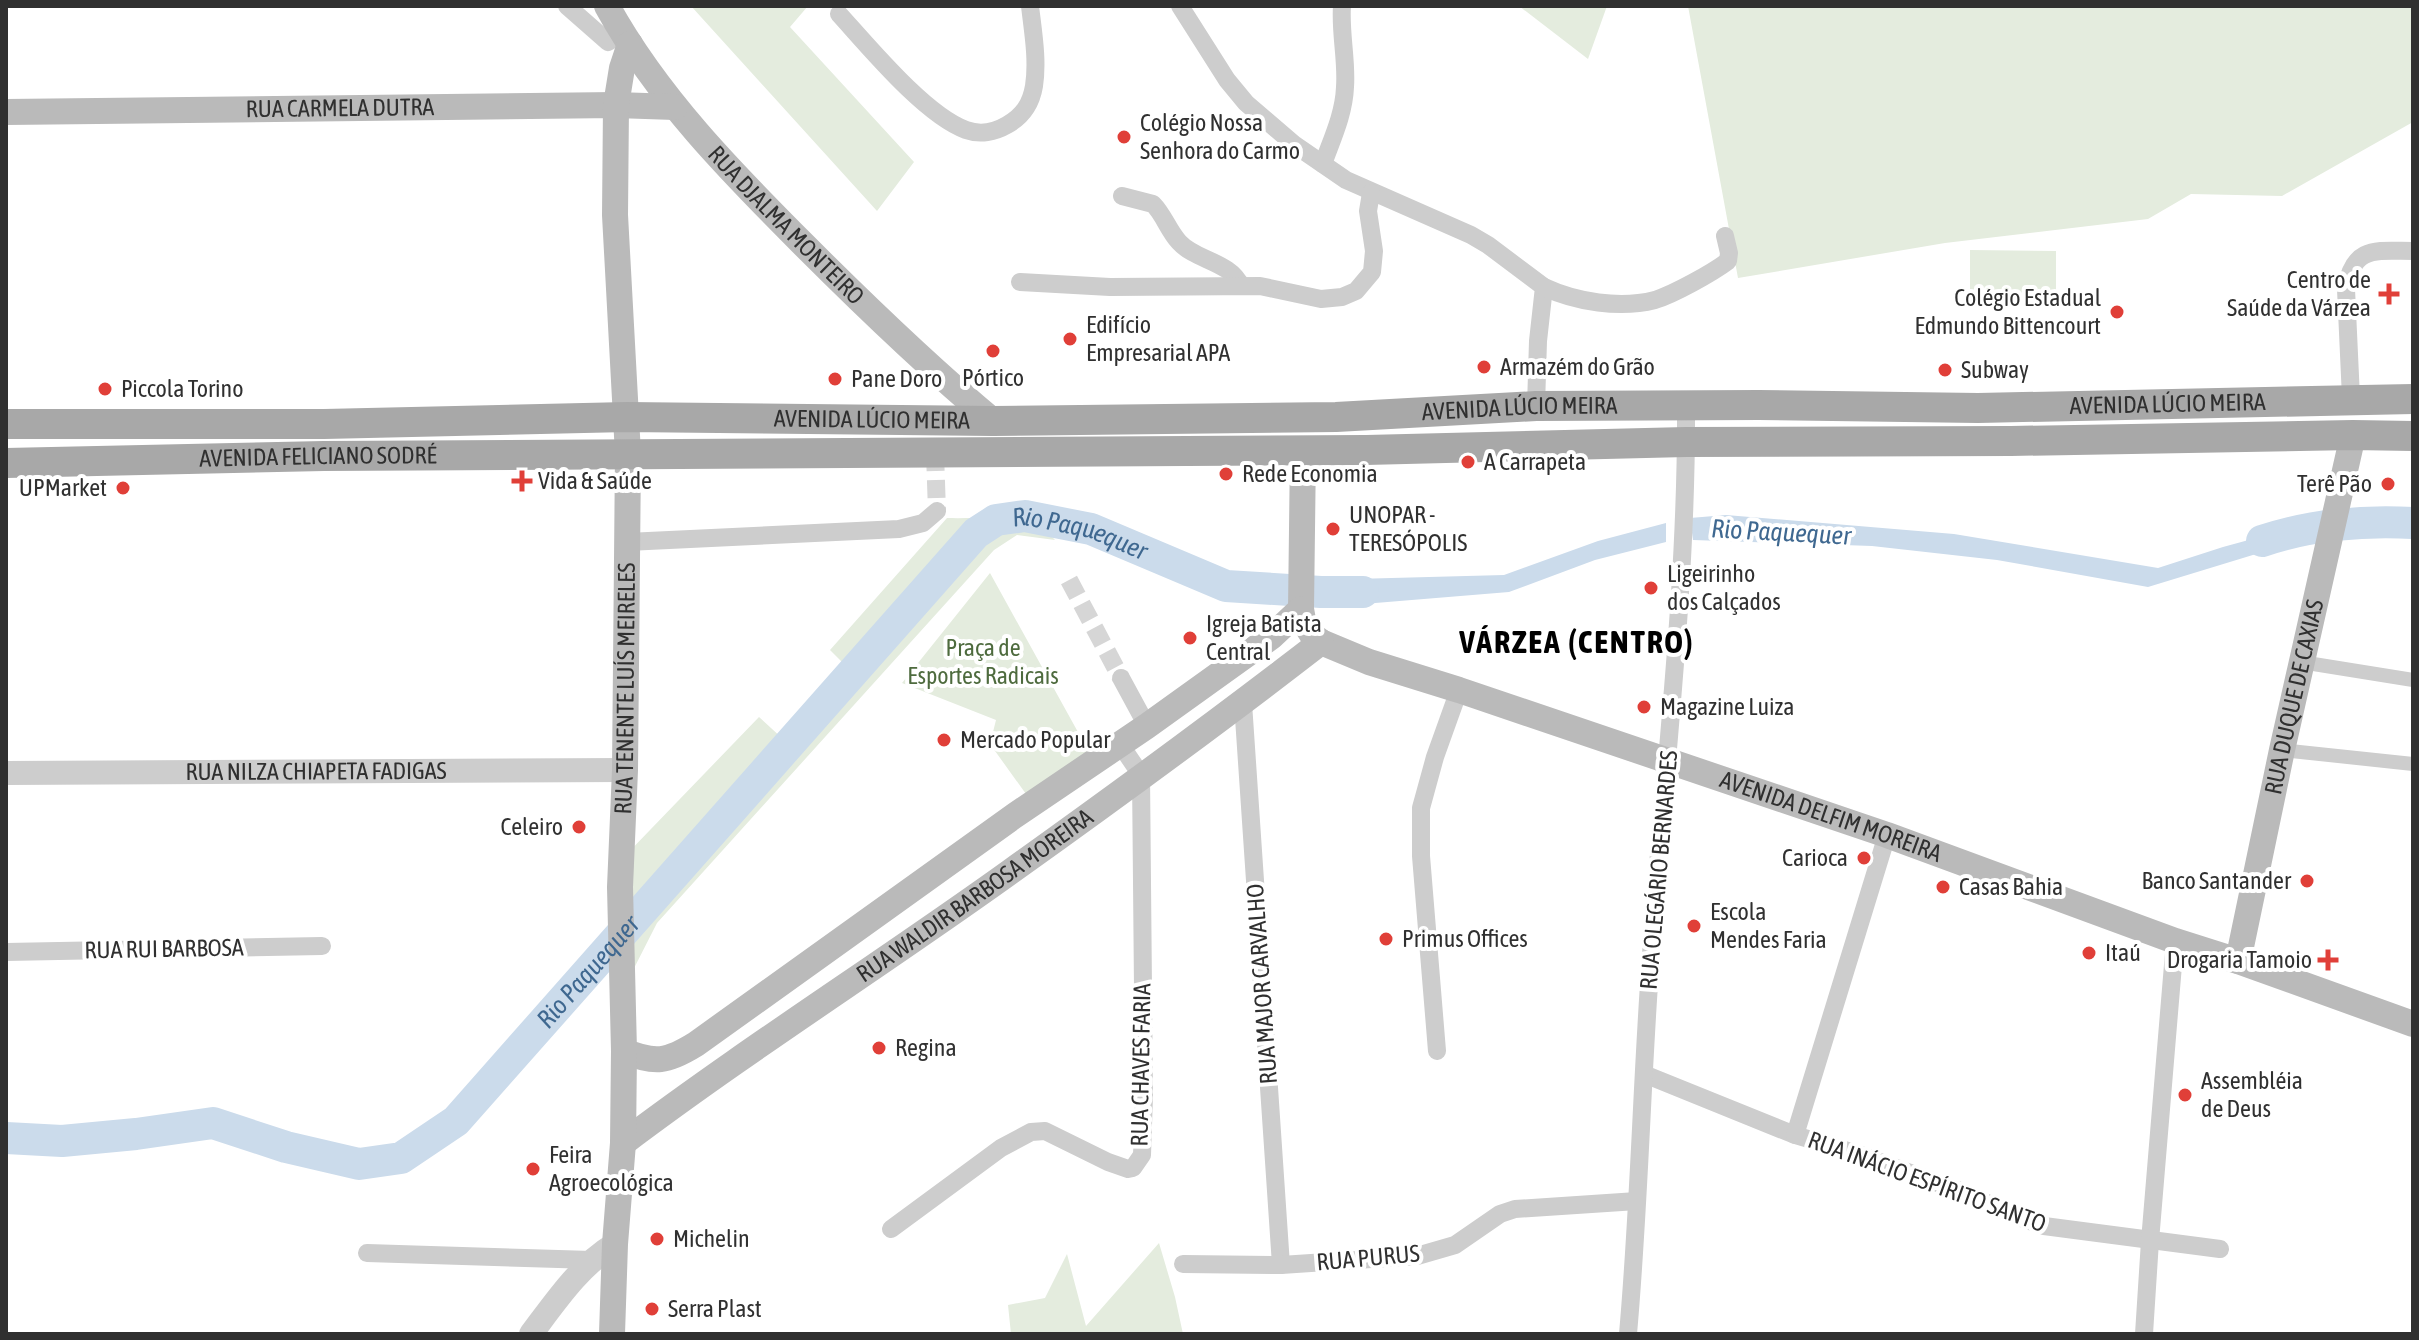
<svg xmlns="http://www.w3.org/2000/svg" width="2419" height="1340" font-family="'Asap Condensed',sans-serif">
<rect width="100%" height="100%" fill="#fff"/>
<g fill="#e4ecde">
<polygon points="691,6 808,6 790,27 914,162 877,211"/>
<polygon points="1519,6 1607,6 1588,59"/>
<polygon points="1688,6 2413,6 2413,122 2282,196 2191,194 2148,219 1945,243 1738,278"/>
<polygon points="1970,250 2056,251 2056,298 1970,297"/>
<path d="M947,518C980,519 1034,513 1055,540L1017,535L994,550L657,923L626,984L623,858L759,717L795,750L859,679L830,650Z"/>
<polygon points="990,573 1089,752 1026,794 990,744 996,720 902,683"/>
<polygon points="1159,1243 1175,1297 1183,1334 1011,1334 1008,1305 1045,1298 1067,1254 1086,1326"/>
</g>
<g fill="#cbdbeb">
<polygon points="1726,515 1954,534 2158,568 2223,547 2307,524 2302,540 2148,587 1997,560 1872,546 1693,540 1690,518"/>
<polygon points="1666,523 1666,542 1595,560 1509,592 1351,605 1321,604 1318,582 1354,579 1504,575 1598,541"/>
</g>
<g fill="none" stroke-linecap="round" stroke-linejoin="round">
<g stroke="#cbdbeb" stroke-width="32">
<path d="M2262,541C2309,525 2364,520 2413,523"/>
<path id="s1" d="M6,1138L62,1141L136,1134L213,1123L286,1147L359,1164L401,1158L456,1121L976,533L996,520L1025,516L1091,529L1226,586L1321,592H1363"/>
</g>
<g stroke="#d6d6d6" stroke-width="18" stroke-dasharray="18 9" stroke-linecap="butt">
<polyline points="935,453 937,511"/>
<polyline points="1069,580 1121,678"/>
</g>
<g stroke="#cdcdcd" stroke-width="14">
<polyline points="2301,662 2413,680"/>
<polyline points="2282,750 2413,764"/>
</g>
<g stroke="#cdcdcd" stroke-width="18">
<polyline points="567,6 608,42 617,36 620,28"/>
<polyline points="1180,6 1227,80 1246,103 1295,145 1346,180 1471,235 1488,245 1544,287 1538,341 1536,406"/>
<path d="M839,14C869,47 925,115 966,130C980,135 995,132 1007,125C1023,116 1031,104 1034,86C1038,60 1033,32 1030,6"/>
<path d="M1323,164C1332,139 1344,114 1345,87C1347,60 1340,33 1342,6"/>
<path d="M1122,196L1153,204C1164,215 1168,230 1179,242C1196,261 1230,261 1241,286"/>
<polyline points="1020,282 1110,287 1260,286 1321,299 1342,297 1356,291 1372,272 1374,251 1368,211 1371,193"/>
<path d="M1544,287C1576,302 1620,309 1655,300C1674,294 1712,273 1728,261L1729,253L1725,236"/>
<path d="M2351,398L2346,289C2353,245 2376,251 2413,251"/>
<polyline points="627,542 899,529 923,523 937,511"/>
<polyline points="1121,678 1147,726"/>
<polyline points="1243,703 1281,1265"/>
<polyline points="6,952 322,946"/>
<polyline points="1437,1051 1421,856 1421,808 1435,757 1459,690"/>
<polyline points="1644,1074 1795,1135 1855,1153 1960,1191 2018,1217 2044,1226 2220,1249"/>
<polyline points="1795,1135 1887,835"/>
<polyline points="891,1229 1001,1148 1031,1132 1045,1131 1108,1162 1128,1169 1133,1168 1142,1155 1144,1096 1141,775 1120,744"/>
<polyline points="367,1253 592,1260"/>
<polyline points="1183,1264 1281,1265 1417,1256 1455,1245 1500,1214 1515,1209 1637,1201"/>
<path d="M1628,1334C1640,1199 1642,1063 1653,928C1666,754 1687,581 1686,407"/>
<polyline points="2144,1334 2150,1241 2175,941"/>
</g>
<g stroke="#cdcdcd" stroke-width="24">
<path id="s2" d="M6,773L625,770"/>
<path d="M531,1334C556,1301 579,1266 615,1244"/>
</g>
<g stroke="#bababa" stroke-width="26">
<path id="s3" d="M607,6C657,97 732,173 805,246C866,307 927,366 993,421"/>
<path id="s4" d="M6,112L616,105L675,107"/>
<path id="s5" d="M1303,450L1301,609L1303,620L1313,636L1321,642L1369,662L1459,690L1887,835L2175,941L2238,961L2413,1024"/>
<path id="s6" d="M2238,961L2282,750L2353,435"/>
<path d="M624,1051C655,1064 667,1062 696,1044L1014,816L1147,726L1271,637L1301,609"/>
<path id="s7" d="M623,1143C749,1048 882,964 1010,872C1115,797 1219,721 1321,642"/>
<path id="s8" d="M612,1334L615,1244L623,1143L624,1051L620,887L625,770L628,454L615,215L616,105L622,68L630,44"/>
</g>
<g stroke="#a8a8a8" stroke-width="30">
<path id="s9" d="M6,424H324L627,417L993,421L1336,417L1536,406L1759,405L1978,408L2413,399"/>
<path id="s10" d="M6,463L324,456L1366,450L1686,442L2011,441L2353,435L2413,436"/>
</g>
</g>
<g fill="#e03f38" stroke="#fff" stroke-width="3">
<circle cx="1124" cy="137" r="8"/>
<path d="M2385 282h8v8h8v8h-8v8h-8v-8h-8v-8h8z"/>
<circle cx="2117" cy="312" r="8"/>
<circle cx="1070" cy="339" r="8"/>
<circle cx="993" cy="351" r="8"/>
<circle cx="1484" cy="367" r="8"/>
<circle cx="1945" cy="370" r="8"/>
<circle cx="835" cy="379" r="8"/>
<circle cx="105" cy="389" r="8"/>
<circle cx="1468" cy="462" r="8"/>
<circle cx="1226" cy="474" r="8"/>
<path d="M518 469h8v8h8v8h-8v8h-8v-8h-8v-8h8z"/>
<circle cx="2388" cy="484" r="8"/>
<circle cx="123" cy="488" r="8"/>
<circle cx="1333" cy="529" r="8"/>
<circle cx="1651" cy="588" r="8"/>
<circle cx="1190" cy="638" r="8"/>
<circle cx="1644" cy="707" r="8"/>
<circle cx="944" cy="740" r="8"/>
<circle cx="579" cy="827" r="8"/>
<circle cx="1864" cy="858" r="8"/>
<circle cx="2307" cy="881" r="8"/>
<circle cx="1943" cy="887" r="8"/>
<circle cx="1694" cy="926" r="8"/>
<circle cx="1386" cy="939" r="8"/>
<circle cx="2089" cy="953" r="8"/>
<path d="M2324 948h8v8h8v8h-8v8h-8v-8h-8v-8h8z"/>
<circle cx="879" cy="1048" r="8"/>
<circle cx="2185" cy="1095" r="8"/>
<circle cx="533" cy="1169" r="8"/>
<circle cx="657" cy="1239" r="8"/>
<circle cx="652" cy="1309" r="8"/>
</g>
<g text-anchor="middle" stroke-width="8" stroke-linejoin="round" paint-order="stroke">
<g font-size="24" fill="#303030" stroke="#fff">
<text dy="8" stroke="none"><textPath href="#s4" startOffset="334">RUA CARMELA DUTRA</textPath></text>
<text dy="8" stroke="none"><textPath href="#s3" startOffset="284">RUA DJALMA MONTEIRO</textPath></text>
<text dy="8" stroke="none"><textPath href="#s9" startOffset="2162">AVENIDA LÚCIO MEIRA</textPath></text>
<text dy="8" stroke="none"><textPath href="#s9" startOffset="1514">AVENIDA LÚCIO MEIRA</textPath></text>
<text dy="8" stroke="none"><textPath href="#s9" startOffset="866">AVENIDA LÚCIO MEIRA</textPath></text>
<text dy="8" stroke="none"><textPath href="#s10" startOffset="312">AVENIDA FELICIANO SODRÉ</textPath></text>
<text dy="8" stroke="none"><textPath href="#s8" startOffset="646">RUA TENENTE LUÍS MEIRELES</textPath></text>
<text dy="8" stroke="none"><textPath href="#s6" startOffset="270">RUA DUQUE DE CAXIAS</textPath></text>
<text dy="8" stroke="none"><textPath href="#s2" startOffset="310">RUA NILZA CHIAPETA FADIGAS</textPath></text>
<text dy="8" stroke="none"><textPath href="#s5" startOffset="738">AVENIDA DELFIM MOREIRA</textPath></text>
<text transform="translate(1659 870) rotate(-85)" y="8">RUA OLEGÁRIO BERNARDES</text>
<text dy="8" stroke="none"><textPath href="#s7" startOffset="430">RUA WALDIR BARBOSA MOREIRA</textPath></text>
<text transform="translate(164 949) rotate(-1)" y="8">RUA RUI BARBOSA</text>
<text transform="translate(1262 984) rotate(-94)" y="8">RUA MAJOR CARVALHO</text>
<text transform="translate(1141 1065) rotate(-89)" y="8">RUA CHAVES FARIA</text>
<text transform="translate(1927 1182) rotate(20)" y="8">RUA INÁCIO ESPÍRITO SANTO</text>
<text transform="translate(1368 1258) rotate(-5)" y="8">RUA PURUS</text>
</g>
<g font-size="24" fill="#303030" stroke="#fff" text-anchor="start">
<text x="1140" y="131">Colégio Nossa<tspan x="1140" dy="28">Senhora do Carmo</tspan></text>
<text x="2371" y="288" text-anchor="end">Centro de<tspan x="2371" dy="28">Saúde da Várzea</tspan></text>
<text x="2101" y="306" text-anchor="end">Colégio Estadual<tspan x="2101" dy="28">Edmundo Bittencourt</tspan></text>
<text x="1086" y="333">Edifício<tspan x="1086" dy="28">Empresarial APA</tspan></text>
<text x="1500" y="375">Armazém do Grão</text>
<text x="1961" y="378">Subway</text>
<text x="993" y="386" text-anchor="middle">Pórtico</text>
<text x="851" y="387">Pane Doro</text>
<text x="121" y="397">Piccola Torino</text>
<text x="1484" y="470">A Carrapeta</text>
<text x="1242" y="482">Rede Economia</text>
<text x="538" y="489">Vida &amp; Saúde</text>
<text x="2372" y="492" text-anchor="end">Terê Pão</text>
<text x="107" y="496" text-anchor="end">UPMarket</text>
<text x="1349" y="523">UNOPAR -<tspan x="1349" dy="28">TERESÓPOLIS</tspan></text>
<text x="1667" y="582">Ligeirinho<tspan x="1667" dy="28">dos Calçados</tspan></text>
<text x="1206" y="632">Igreja Batista<tspan x="1206" dy="28">Central</tspan></text>
<text x="1660" y="715">Magazine Luiza</text>
<text x="960" y="748">Mercado Popular</text>
<text x="563" y="835" text-anchor="end">Celeiro</text>
<text x="1848" y="866" text-anchor="end">Carioca</text>
<text x="2291" y="889" text-anchor="end">Banco Santander</text>
<text x="1959" y="895">Casas Bahia</text>
<text x="1710" y="920">Escola<tspan x="1710" dy="28">Mendes Faria</tspan></text>
<text x="1402" y="947">Primus Offices</text>
<text x="2105" y="961">Itaú</text>
<text x="2312" y="968" text-anchor="end">Drogaria Tamoio</text>
<text x="895" y="1056">Regina</text>
<text x="2201" y="1089">Assembléia<tspan x="2201" dy="28">de Deus</tspan></text>
<text x="549" y="1163">Feira<tspan x="549" dy="28">Agroecológica</tspan></text>
<text x="673" y="1247">Michelin</text>
<text x="668" y="1317">Serra Plast</text>
</g>
<g font-size="24" fill="#4e6b3e" stroke="#fff">
<text x="983" y="656">Praça de<tspan x="983" dy="28">Esportes Radicais</tspan></text>
</g>
<g font-size="26" font-style="italic" fill="#3f6890" stroke="#fff">
<text transform="translate(1781 532) rotate(3)" y="9">Rio Paquequer</text>
<text dy="9" stroke="none"><textPath href="#s1" startOffset="1364">Rio Paquequer</textPath></text>
<text dy="9" stroke="none"><textPath href="#s1" startOffset="668">Rio Paquequer</textPath></text>
</g>
<g font-size="32" font-weight="bold" letter-spacing="2" fill="#000" stroke="#fff">
<text x="1577" y="653">VÁRZEA (CENTRO)</text>
</g>
</g>
<rect width="2419" height="1340" fill="none" stroke="#303030" stroke-width="16"/>
</svg>
